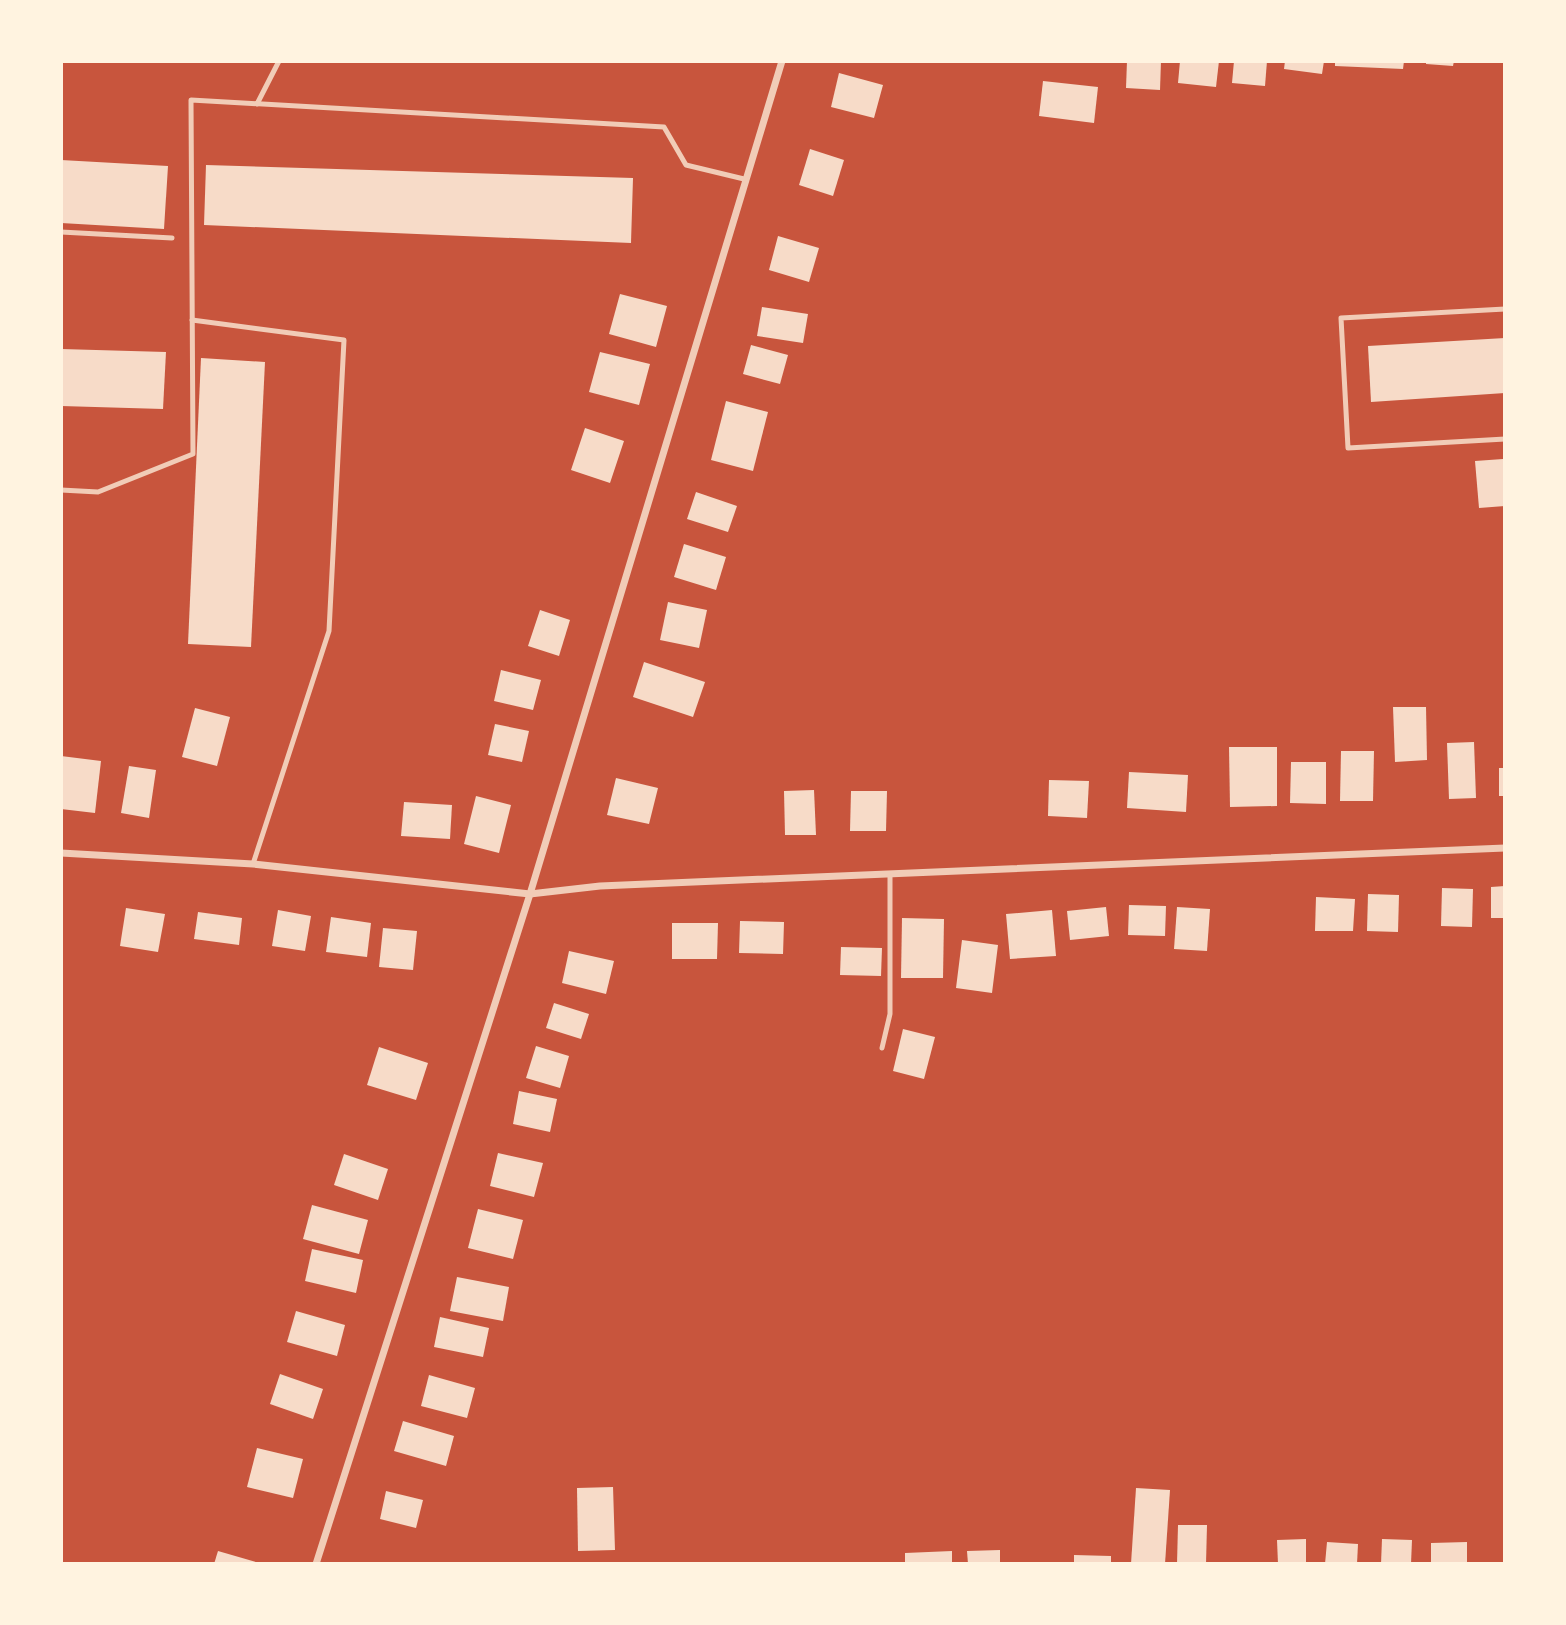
<svg xmlns="http://www.w3.org/2000/svg" width="1566" height="1625" font-family="'Golos Text',sans-serif">
<rect width="100%" height="100%" fill="#c8553d"/>
<g fill="#f7dbc8">
<polygon points="1127,61 1161,61 1160,90 1126,88"/>
<polygon points="1180,61 1219,61 1216,87 1178,83"/>
<polygon points="1234,61 1267,61 1265,86 1232,83"/>
<polygon points="1285,61 1324,61 1322,74 1284,69"/>
<polygon points="1335,61 1404,61 1403,69 1335,66"/>
<polygon points="1426,61 1454,61 1453,66 1426,64"/>
<polygon points="839,73 883,85 874,118 831,107"/>
<polygon points="1043,81 1098,87 1094,123 1039,116"/>
<polygon points="810,149 844,160 833,196 799,185"/>
<polygon points="61,160 168,166 164,229 61,223"/>
<polygon points="206,165 633,178 631,243 204,225"/>
<polygon points="778,236 819,248 809,282 769,270"/>
<polygon points="620,294 667,306 656,347 609,334"/>
<polygon points="762,307 808,314 803,343 757,336"/>
<polygon points="1505,338 1505,393 1371,402 1368,346"/>
<polygon points="751,345 788,355 780,384 743,374"/>
<polygon points="61,349 166,352 163,409 61,406"/>
<polygon points="600,352 650,364 639,405 589,392"/>
<polygon points="201,358 265,362 251,647 188,644"/>
<polygon points="726,401 768,412 753,471 711,460"/>
<polygon points="585,428 624,441 610,483 571,470"/>
<polygon points="1503,459 1505,506 1479,508 1475,461"/>
<polygon points="696,492 737,506 728,532 687,519"/>
<polygon points="684,544 726,557 716,590 674,577"/>
<polygon points="668,602 707,610 699,648 660,640"/>
<polygon points="540,610 570,620 559,656 528,646"/>
<polygon points="644,662 705,682 693,717 633,697"/>
<polygon points="501,670 541,680 533,710 494,701"/>
<polygon points="1393,707 1426,707 1427,760 1395,762"/>
<polygon points="195,708 230,717 217,766 182,757"/>
<polygon points="495,724 529,731 522,762 488,755"/>
<polygon points="1474,742 1476,798 1449,799 1447,743"/>
<polygon points="1229,747 1277,747 1277,806 1230,807"/>
<polygon points="1341,751 1374,751 1373,801 1340,801"/>
<polygon points="61,756 101,761 95,813 61,809"/>
<polygon points="1291,762 1326,762 1326,804 1290,803"/>
<polygon points="129,766 156,770 149,818 121,813"/>
<rect x="1499" y="768" width="6" height="28"/>
<polygon points="1129,772 1188,775 1186,812 1127,808"/>
<polygon points="616,778 658,788 649,824 607,815"/>
<polygon points="1049,780 1089,781 1087,818 1048,816"/>
<polygon points="814,790 816,835 785,835 784,791"/>
<polygon points="851,791 887,791 886,831 850,831"/>
<polygon points="476,796 511,805 499,853 464,844"/>
<polygon points="404,802 452,805 450,839 401,836"/>
<polygon points="1505,886 1505,918 1491,918 1491,887"/>
<polygon points="1442,888 1473,889 1472,927 1441,926"/>
<polygon points="1368,894 1399,895 1398,932 1367,931"/>
<polygon points="1316,897 1355,899 1353,931 1315,931"/>
<polygon points="1129,905 1166,906 1165,936 1128,935"/>
<polygon points="1106,907 1109,936 1070,940 1067,911"/>
<polygon points="1177,907 1210,909 1207,951 1174,949"/>
<polygon points="126,908 165,914 158,952 120,946"/>
<polygon points="278,910 311,916 305,951 272,946"/>
<polygon points="1052,910 1056,956 1010,959 1006,914"/>
<polygon points="198,912 242,918 239,945 194,939"/>
<polygon points="331,917 371,923 367,957 326,952"/>
<polygon points="902,918 944,919 943,978 901,978"/>
<polygon points="740,921 784,922 783,954 739,953"/>
<polygon points="672,923 718,923 717,959 672,959"/>
<polygon points="383,928 417,931 413,970 379,967"/>
<polygon points="962,940 998,945 992,993 956,988"/>
<polygon points="841,947 882,948 881,976 840,975"/>
<polygon points="569,951 614,961 606,994 562,983"/>
<polygon points="554,1003 589,1014 581,1039 546,1028"/>
<polygon points="903,1029 935,1037 924,1079 893,1071"/>
<polygon points="536,1046 569,1056 560,1088 526,1078"/>
<polygon points="379,1047 428,1063 416,1100 367,1085"/>
<polygon points="519,1091 557,1099 550,1132 513,1124"/>
<polygon points="498,1153 543,1163 534,1197 490,1186"/>
<polygon points="344,1154 388,1169 378,1200 334,1185"/>
<polygon points="312,1205 368,1220 359,1254 303,1239"/>
<polygon points="478,1209 523,1220 513,1259 468,1248"/>
<polygon points="312,1249 363,1260 356,1293 305,1281"/>
<polygon points="457,1277 509,1287 503,1321 450,1311"/>
<polygon points="296,1311 345,1325 337,1356 287,1342"/>
<polygon points="440,1317 489,1328 483,1357 434,1347"/>
<polygon points="280,1374 323,1389 313,1419 270,1404"/>
<polygon points="429,1375 475,1388 467,1418 421,1406"/>
<polygon points="403,1421 454,1436 446,1466 394,1451"/>
<polygon points="257,1448 303,1459 293,1498 247,1487"/>
<polygon points="613,1487 615,1550 578,1551 577,1488"/>
<polygon points="1136,1488 1170,1490 1165,1564 1131,1564"/>
<polygon points="386,1491 423,1500 416,1528 380,1519"/>
<polygon points="1178,1525 1207,1525 1206,1564 1177,1564"/>
<polygon points="1306,1539 1306,1564 1278,1564 1277,1540"/>
<polygon points="1382,1539 1412,1540 1411,1564 1381,1564"/>
<polygon points="1327,1542 1358,1544 1357,1564 1325,1564"/>
<polygon points="1467,1542 1467,1564 1431,1564 1431,1543"/>
<polygon points="1000,1550 1000,1564 968,1564 967,1551"/>
<polygon points="218,1551 259,1563 259,1564 214,1564"/>
<polygon points="952,1551 952,1564 905,1564 905,1553"/>
<polygon points="1074,1555 1111,1556 1111,1564 1074,1564"/>
</g>
<g fill="none" stroke-linecap="round" stroke-linejoin="round">
<g stroke="#f1ccb7" stroke-width="5">
<polyline points="257,104 279,61"/>
<polyline points="61,232 172,238"/>
<polyline points="1505,309 1341,318 1348,448 1505,439"/>
<polyline points="192,320 344,340 329,631 253,864"/>
<polyline points="61,490 98,492 193,454 191,100 664,127 686,165 744,179"/>
<polyline points="882,1048 890,1014 890,874"/>
</g>
<g stroke="#f1ccb7" stroke-width="7">
<polyline points="61,853 253,864 530,894 600,886 1505,848"/>
<polyline points="316,1564 530,894 782,61"/>
</g>
</g>
<rect width="1566" height="1625" fill="none" stroke="#fff3e0" stroke-width="126"/>
</svg>
